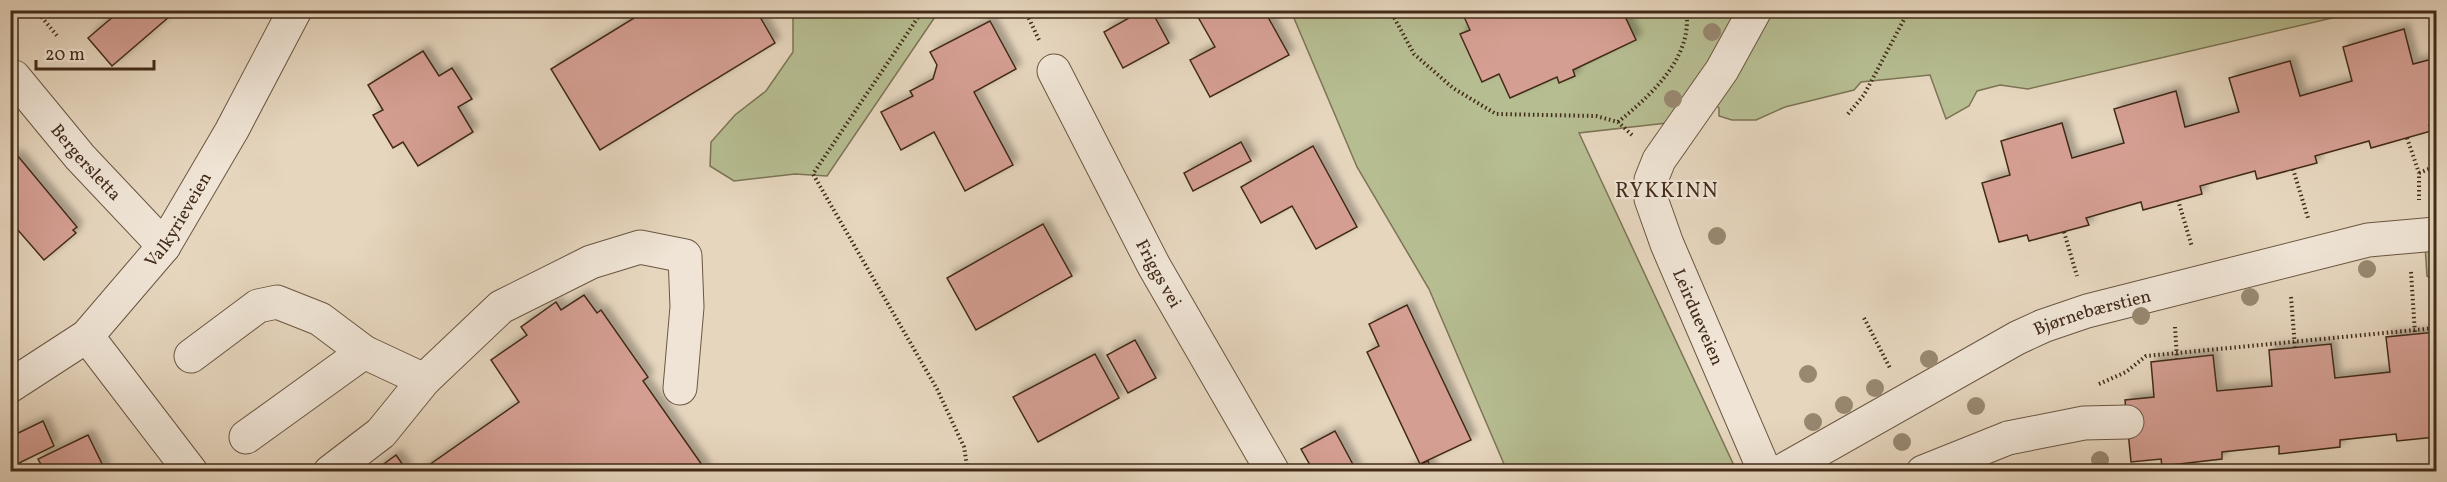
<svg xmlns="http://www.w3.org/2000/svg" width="2447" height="482" font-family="Vollkorn,serif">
<defs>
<filter id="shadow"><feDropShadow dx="5.5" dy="-5.5" stdDeviation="3" flood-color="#0004"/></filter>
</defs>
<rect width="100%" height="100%" fill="#e6d6be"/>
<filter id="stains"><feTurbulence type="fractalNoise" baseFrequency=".00333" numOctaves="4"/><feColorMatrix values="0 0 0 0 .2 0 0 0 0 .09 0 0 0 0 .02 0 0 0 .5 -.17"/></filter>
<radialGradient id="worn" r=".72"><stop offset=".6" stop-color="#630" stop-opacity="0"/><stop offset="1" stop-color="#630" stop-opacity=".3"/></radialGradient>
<g fill="#b6bd91" stroke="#7c7455" stroke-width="1.5">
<polygon points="793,11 939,11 827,176 795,174 734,181 710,166 711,142 735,115 766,91 793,52"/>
<polygon points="1291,11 2362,11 2028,89 2000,85 1977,91 1969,106 1946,119 1930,75 1861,82 1854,90 1785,107 1756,120 1732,120 1719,116 1719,108 1691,86 1667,123 1579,133 1737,472 1507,471 1429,289 1357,167"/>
<polygon points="2425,245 2436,246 2436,306 2434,281 2427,276"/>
</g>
<g fill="#d49e92" stroke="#422b19" stroke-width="1.5" filter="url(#shadow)">
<polygon points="121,10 177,10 112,66 88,38"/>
<polygon points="647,10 756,10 775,43 600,150 551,69"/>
<polygon points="1143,10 1151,10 1169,43 1123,68 1104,32"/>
<polygon points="1194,10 1264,10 1289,55 1210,97 1190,60 1215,47"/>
<polygon points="1461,10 1622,10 1636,40 1573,70 1575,76 1559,83 1557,77 1510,98 1499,74 1482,82 1460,34 1470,30"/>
<polygon points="990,21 1016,69 974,92 1013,165 965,191 934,132 901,150 881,112 913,96 910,91 933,79 937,65 930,52"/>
<polygon points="2404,29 2413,64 2436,58 2436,123 2429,125 2431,131 2371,148 2369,141 2315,156 2317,163 2257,179 2255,171 2200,186 2202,194 2143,210 2141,202 2086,218 2089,225 2029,241 2027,235 1999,242 1982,183 2010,175 2001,141 2062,123 2072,158 2124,143 2114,109 2176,91 2185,127 2239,112 2229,78 2290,61 2300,96 2352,81 2343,47"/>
<polygon points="423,51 439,76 452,68 472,99 458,107 473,132 418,166 403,142 393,148 373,115 383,110 368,85"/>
<polygon points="1241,142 1251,161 1193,191 1184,173"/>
<polygon points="1313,146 1357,227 1316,249 1292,206 1261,223 1241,187"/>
<polygon points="17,155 77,227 73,230 76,233 44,260 10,221 10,156 13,159"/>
<polygon points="1043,224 1072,276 976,330 947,278"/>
<polygon points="584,295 597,313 601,310 648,377 643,381 707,472 419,472 519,402 491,360 527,335 521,327 556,302 561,310"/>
<polygon points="1407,305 1471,440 1420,464 1367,352 1379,346 1369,324"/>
<polygon points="2436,332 2436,437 2397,441 2396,434 2340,440 2340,447 2279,454 2279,446 2222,452 2222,459 2162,466 2161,459 2131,462 2125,400 2154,397 2151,362 2213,355 2217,391 2272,386 2269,350 2331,344 2335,378 2390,372 2386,337"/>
<polygon points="1135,340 1156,378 1128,393 1107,355"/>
<polygon points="1095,354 1119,398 1038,442 1013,397"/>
<polygon points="43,421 54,446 13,466 10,461 10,437"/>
<polygon points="1335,431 1357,472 1314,472 1301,449"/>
<polygon points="88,435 106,472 41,472 44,470 38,459"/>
<polygon points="396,455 408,472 373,472"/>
<polygon points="1428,461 1432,472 1405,472 1405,471"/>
</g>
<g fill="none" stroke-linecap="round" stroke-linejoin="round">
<g stroke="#6b5642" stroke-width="35">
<g id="minor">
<path id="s1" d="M1755,10L1722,70L1659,160L1651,180V199L1667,244L1765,472"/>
<path id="s2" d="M1054,71L1154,266L1273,472"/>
<path id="s3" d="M10,79L14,77L80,157L164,246"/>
<polyline points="87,336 191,472"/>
<polyline points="191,356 258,306 277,302 320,319 364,352 424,380"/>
<path id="s4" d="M10,386L87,336L164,246L232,130L295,10"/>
<polyline points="246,437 364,352"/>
<polyline points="330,472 381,433 424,380 501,307 591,262 640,247 685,256 687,307 680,388"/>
<path id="s5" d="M1780,472L2017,338L2043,326L2087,311L2368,240L2436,234"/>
<polyline points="1923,472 2008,438 2084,423 2127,422"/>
</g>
</g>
<g stroke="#422b19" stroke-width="4" stroke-dasharray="1.5 3" stroke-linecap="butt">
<polyline points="36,10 58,37"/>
<polyline points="923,10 813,174 937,389 964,447 968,472"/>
<polyline points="1025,10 1039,40"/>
<polyline points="1390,10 1414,54 1453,88 1496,114 1596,116 1618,122 1632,135"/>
<polyline points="1848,114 1864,95 1909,10"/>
<path d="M1618,122C1650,96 1694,57 1686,10"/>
<polyline points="2407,138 2419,173 2419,200"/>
<polyline points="2293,169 2308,218"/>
<polyline points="2419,173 2436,166"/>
<polyline points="2178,200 2192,247"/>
<polyline points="2064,232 2077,276"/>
<polyline points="2411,272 2415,334"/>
<polyline points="2291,297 2295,347"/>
<polyline points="1864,318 1890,368"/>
<polyline points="2175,327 2177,359"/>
<polyline points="2099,384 2126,372 2146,356 2436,328"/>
</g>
<use href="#minor" stroke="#efe4d5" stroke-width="33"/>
</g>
<g fill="#988870">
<circle cx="1712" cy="32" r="9"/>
<circle cx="1673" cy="99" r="9"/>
<circle cx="1717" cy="236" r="9"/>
<circle cx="2367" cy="269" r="9"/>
<circle cx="2250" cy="297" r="9"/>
<circle cx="2141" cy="316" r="9"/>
<circle cx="1929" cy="359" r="9"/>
<circle cx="1808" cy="374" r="9"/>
<circle cx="1875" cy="388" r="9"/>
<circle cx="1844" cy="405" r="9"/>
<circle cx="1976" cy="406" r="9"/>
<circle cx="1813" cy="422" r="9"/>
<circle cx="1902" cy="442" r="9"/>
<circle cx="2100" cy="460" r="9"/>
</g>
<g text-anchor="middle" stroke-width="4.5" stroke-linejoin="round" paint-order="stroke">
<g font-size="18" fill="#422b19" stroke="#efe4d5">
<text dy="6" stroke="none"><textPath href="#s3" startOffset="116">Bergersletta</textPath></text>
<text dy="6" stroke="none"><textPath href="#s4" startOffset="240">Valkyrieveien</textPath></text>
<text dy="6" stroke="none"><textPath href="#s2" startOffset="228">Friggs vei</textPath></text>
<text dy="6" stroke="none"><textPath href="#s5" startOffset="352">Bjørnebærstien</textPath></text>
<text dy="6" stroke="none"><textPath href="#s1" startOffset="346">Leirdueveien</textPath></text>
</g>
<g font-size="21" letter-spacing="1.5" fill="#422b19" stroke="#efe4d5">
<text x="1667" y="197">RYKKINN</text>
</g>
</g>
<rect width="2447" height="482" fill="none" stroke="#e6d6be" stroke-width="36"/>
<rect x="12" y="12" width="2423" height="458" fill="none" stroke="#422b19" stroke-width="3"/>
<rect x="18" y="18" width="2411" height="446" fill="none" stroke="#422b19" stroke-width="1.5"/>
<path d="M36 60v9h118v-9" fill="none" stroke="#422b19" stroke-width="3"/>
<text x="45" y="60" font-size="18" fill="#422b19" stroke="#efe4d5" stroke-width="4.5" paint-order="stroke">20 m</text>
<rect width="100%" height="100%" filter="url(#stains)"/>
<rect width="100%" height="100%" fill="url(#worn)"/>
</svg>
